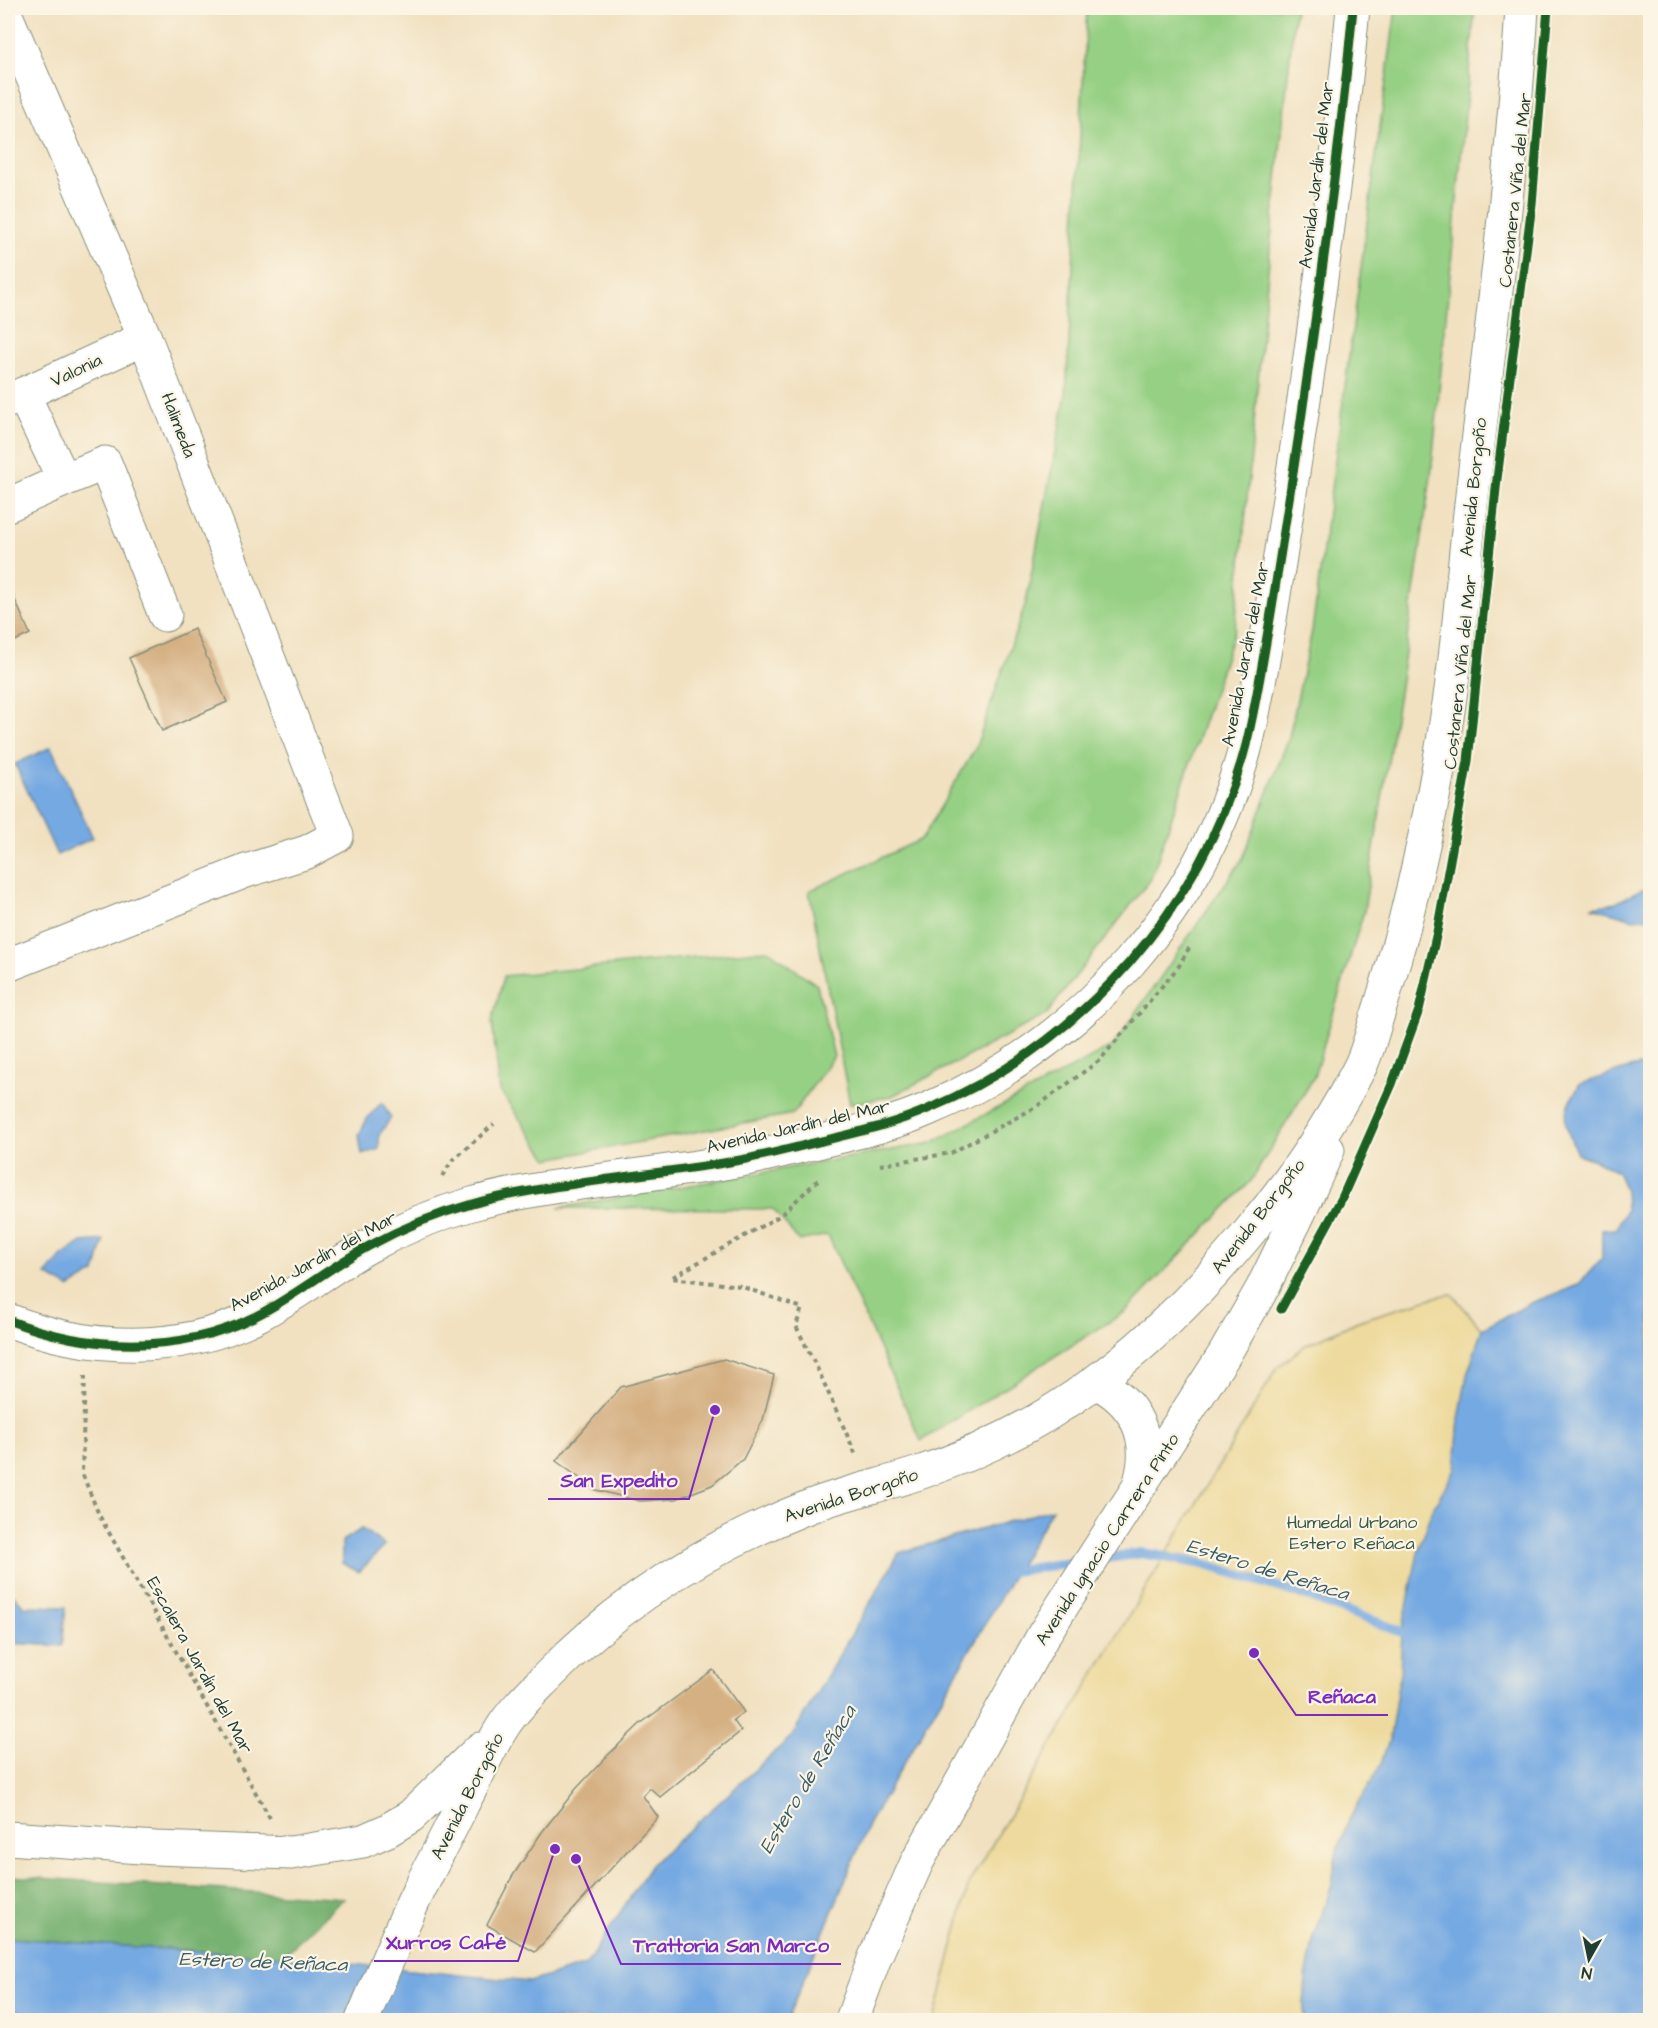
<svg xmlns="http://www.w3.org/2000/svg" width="1658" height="2028" font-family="'Architects Daughter',sans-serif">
<rect width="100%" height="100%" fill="#fcf5e5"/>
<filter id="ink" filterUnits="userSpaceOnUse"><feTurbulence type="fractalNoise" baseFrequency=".0167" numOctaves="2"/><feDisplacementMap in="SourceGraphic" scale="12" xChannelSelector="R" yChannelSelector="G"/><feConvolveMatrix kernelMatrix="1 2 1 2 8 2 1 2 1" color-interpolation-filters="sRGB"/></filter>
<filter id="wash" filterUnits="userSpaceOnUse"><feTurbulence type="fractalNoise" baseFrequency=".008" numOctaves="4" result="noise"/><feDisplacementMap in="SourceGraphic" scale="24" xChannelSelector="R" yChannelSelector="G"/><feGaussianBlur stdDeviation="1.35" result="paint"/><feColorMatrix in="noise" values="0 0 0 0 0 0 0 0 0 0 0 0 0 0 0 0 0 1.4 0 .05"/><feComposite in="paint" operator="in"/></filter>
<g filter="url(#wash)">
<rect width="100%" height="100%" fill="#f1e1c1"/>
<g fill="#96d084" stroke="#5a865c" stroke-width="1.5">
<polygon points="1087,8 1295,8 1273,217 1235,629 1151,879 1046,1015 892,1096 850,1104 809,891 922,839 976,747 1026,602 1066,394"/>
<polygon points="1396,8 1475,8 1431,476 1400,687 1364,911 1314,1077 1251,1181 1125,1312 921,1441 828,1235 799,1241 773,1209 558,1208 932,1143 1113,1046 1243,858 1289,737 1312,631"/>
<polygon points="768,950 817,985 834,1056 793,1114 548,1159 500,1091 492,1021 504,976"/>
</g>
<g fill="#78b272" stroke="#4c7853" stroke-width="1.5">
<polygon points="8,1876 344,1898 282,1957 8,1938"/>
<polygon points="8,2011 161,2020 8,2020"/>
</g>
<polygon fill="#eeda9e" stroke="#868c69" stroke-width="1.5" points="1452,1294 1482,1329 1467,1375 1459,1419 1455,1470 1434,1506 1402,1632 1400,1673 1390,1737 1380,1766 1349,1820 1336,1855 1332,1885 1314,1937 1306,1979 1303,2020 934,2020 969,1883 1278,1367 1304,1346 1358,1321 1435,1297"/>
<g fill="#75a9e2" stroke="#4a738b" stroke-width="1.5">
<polygon points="51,747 93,838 57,855 15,764"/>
<polygon points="1650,888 1650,917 1634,919 1592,907 1616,903 1640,890"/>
<path d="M1650,1065V2020H1303L1306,1979L1314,1937L1332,1885L1336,1855L1349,1820L1380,1766L1390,1737L1400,1673L1402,1632L1418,1552L1434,1506L1455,1470L1459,1419L1467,1375L1482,1329L1531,1303L1578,1285L1602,1258V1230L1616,1229L1626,1210L1625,1190L1617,1172L1597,1161L1577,1154C1562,1118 1560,1118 1580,1084C1604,1078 1625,1066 1650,1065Z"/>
<polygon points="382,1102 391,1118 379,1135 379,1149 362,1155 359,1135 367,1119"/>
<polygon points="104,1240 95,1273 69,1288 46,1275 62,1256 82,1242"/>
<polygon points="1052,1509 869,1823 787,2020 161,2020 8,2011 8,1938 282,1957 530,1982 586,1965 651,1865 792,1736 899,1553"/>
<polygon points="362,1529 385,1545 359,1572 342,1563 342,1541"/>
<polygon points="8,1589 24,1606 66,1607 62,1646 8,1643"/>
</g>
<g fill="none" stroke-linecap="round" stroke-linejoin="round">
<g stroke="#75a9e2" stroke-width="10">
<polyline points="1100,1559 1142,1553 1204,1564 1310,1597 1402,1632"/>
<polyline points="1004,1572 1084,1561"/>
</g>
</g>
<g id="blocks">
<g fill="#d5b083">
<polygon points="8,584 30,634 8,644"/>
<polygon points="194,629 227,702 162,731 129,658"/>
<polygon points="724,1359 774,1375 763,1420 743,1459 712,1485 676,1499 640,1501 596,1490 556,1461 621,1387"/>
<polygon points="713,1670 744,1712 733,1720 741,1731 660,1797 650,1788 643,1796 658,1817 535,1952 487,1925 512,1877 542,1832 576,1789 607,1756 640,1724"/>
</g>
</g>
</g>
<g filter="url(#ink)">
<use href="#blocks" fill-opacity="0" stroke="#888f7a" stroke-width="1.5"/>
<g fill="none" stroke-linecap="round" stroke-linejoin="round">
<g stroke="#888f7a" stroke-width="35">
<g id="minor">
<polyline points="8,20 145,338 337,836 307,852 246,871 8,965"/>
<polyline points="23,394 64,480 105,463 165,615"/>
<polyline points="8,401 145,338"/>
<polyline points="8,505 64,480"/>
<path d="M8,1320C87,1351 178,1355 256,1316C295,1296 330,1267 369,1246C402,1228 436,1214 472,1204C515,1192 559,1186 603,1180C651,1173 699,1168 746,1159C771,1154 797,1147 822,1141C858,1132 894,1124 928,1109C1082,1044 1204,906 1246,745C1256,705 1262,665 1269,625C1280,559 1290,493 1300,427C1320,288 1340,148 1353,8"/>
</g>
</g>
<g stroke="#888f7a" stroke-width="35">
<g id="major">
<path d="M1096,1382C1136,1402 1153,1438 1140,1482"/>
<polyline points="8,1838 156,1848 291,1853 363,1841 388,1830 411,1816 480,1749"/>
<path d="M362,2020C382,1974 400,1927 423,1882C436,1856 450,1830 463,1803C477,1778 488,1749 504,1725C515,1708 531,1693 546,1678C620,1601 709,1546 808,1507C843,1493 880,1486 916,1474C979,1453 1042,1422 1095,1382C1198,1306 1303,1178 1361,1065C1368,1050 1372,1033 1377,1017C1386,989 1394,961 1402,933C1421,859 1437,785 1448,710C1458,648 1462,585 1469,522C1488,351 1512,180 1522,8"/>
<polyline points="852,2020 875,1957 917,1862 1044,1634 1224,1355 1262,1289 1299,1213 1328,1150"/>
</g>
</g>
<g stroke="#888f7a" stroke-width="4" stroke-dasharray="4.5 4.5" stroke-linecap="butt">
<polyline points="880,1165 951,1153 1036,1107 1100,1060 1179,966 1189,948"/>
<polyline points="442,1176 452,1161 494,1124"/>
<polyline points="818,1180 781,1215 671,1278 740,1286 802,1308 796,1326 820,1374 856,1455"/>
<polyline points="85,1376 82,1473 99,1515 270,1818"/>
</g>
<use href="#minor" stroke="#fff" stroke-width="33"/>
<use href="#major" stroke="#fff" stroke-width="33"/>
<g stroke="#fcf5e5" stroke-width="13">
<g id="cycleway">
<polyline points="1281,1309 1342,1198 1392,1084 1419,1010 1437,932 1468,761 1497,479 1532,204 1548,8"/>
<path d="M8,1320C87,1351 178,1355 256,1316C295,1296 330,1267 369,1246C402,1228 436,1214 472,1204C515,1192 559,1186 603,1180C651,1173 699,1168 746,1159C771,1154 797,1147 822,1141C858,1132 894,1124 928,1109C1082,1044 1204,906 1246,745C1256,705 1262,665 1269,625C1280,559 1290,493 1300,427C1320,288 1340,148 1353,8"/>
</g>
</g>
<use href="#cycleway" stroke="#1b5e20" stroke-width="9"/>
</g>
</g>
<g text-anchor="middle" stroke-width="4.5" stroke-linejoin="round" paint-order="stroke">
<g font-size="18" fill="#1f3d34" stroke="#fcf5e5">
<text transform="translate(1316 175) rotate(-83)" y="6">Avenida Jardín del Mar</text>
<text transform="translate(1515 190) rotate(-84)" y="6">Costanera Viña del Mar</text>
<text transform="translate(76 370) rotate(-25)" y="6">Valonia</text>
<text transform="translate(179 425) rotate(69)" y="6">Halimeda</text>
<text transform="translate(1473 487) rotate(-84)" y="6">Avenida Borgoño</text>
<text transform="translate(1245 654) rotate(-79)" y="6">Avenida Jardín del Mar</text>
<text transform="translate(1460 672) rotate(-84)" y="6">Costanera Viña del Mar</text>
<text transform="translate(798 1126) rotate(-13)" y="6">Avenida Jardín del Mar</text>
<text transform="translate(1258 1216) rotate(-52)" y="6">Avenida Borgoño</text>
<text transform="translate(313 1261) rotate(-29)" y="6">Avenida Jardín del Mar</text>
<text transform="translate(851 1495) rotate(-18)" y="6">Avenida Borgoño</text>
<text transform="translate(1107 1539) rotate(-57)" y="6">Avenida Ignacio Carrera Pinto</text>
<text transform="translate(200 1665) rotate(61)" y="6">Escalera Jardín del Mar</text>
<text transform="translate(467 1796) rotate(-63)" y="6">Avenida Borgoño</text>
</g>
<g font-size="18" fill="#375a44" stroke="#fcf5e5">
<text x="1352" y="1528">Humedal Urbano<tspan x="1352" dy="21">Estero Reñaca</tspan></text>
</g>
<g font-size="20" font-style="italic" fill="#395d68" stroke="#fcf5e5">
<text transform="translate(1268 1569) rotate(17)" y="7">Estero de Reñaca</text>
<text transform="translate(807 1779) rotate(-59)" y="7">Estero de Reñaca</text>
<text transform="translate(263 1961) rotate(2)" y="7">Estero de Reñaca</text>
</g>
</g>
<path fill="none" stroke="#7b2cbf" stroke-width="2" d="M715 1410L689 1499H548M1254 1653L1296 1715H1388M555 1849L518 1961H374M576 1859L621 1964H841"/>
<g fill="#7b2cbf" stroke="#fcf5e5" stroke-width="2">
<circle cx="715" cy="1410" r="6"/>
<circle cx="1254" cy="1653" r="6"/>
<circle cx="555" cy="1849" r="6"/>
<circle cx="576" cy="1859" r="6"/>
</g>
<g font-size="20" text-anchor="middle" font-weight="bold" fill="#7b2cbf" stroke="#fcf5e5" stroke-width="4.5" stroke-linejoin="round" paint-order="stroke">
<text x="619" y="1487">San Expedito</text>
<text x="1342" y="1703">Reñaca</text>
<text x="446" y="1949">Xurros Café</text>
<text x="731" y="1952">Trattoria San Marco</text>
</g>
<rect width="1658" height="2028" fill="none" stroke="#fcf5e5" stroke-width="30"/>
<g transform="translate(1589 1959) rotate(189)" stroke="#fcf5e5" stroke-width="4.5" paint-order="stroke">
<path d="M0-4.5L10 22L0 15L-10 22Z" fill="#1f3d34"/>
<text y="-9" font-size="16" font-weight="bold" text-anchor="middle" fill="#1f3d34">N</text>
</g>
</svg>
